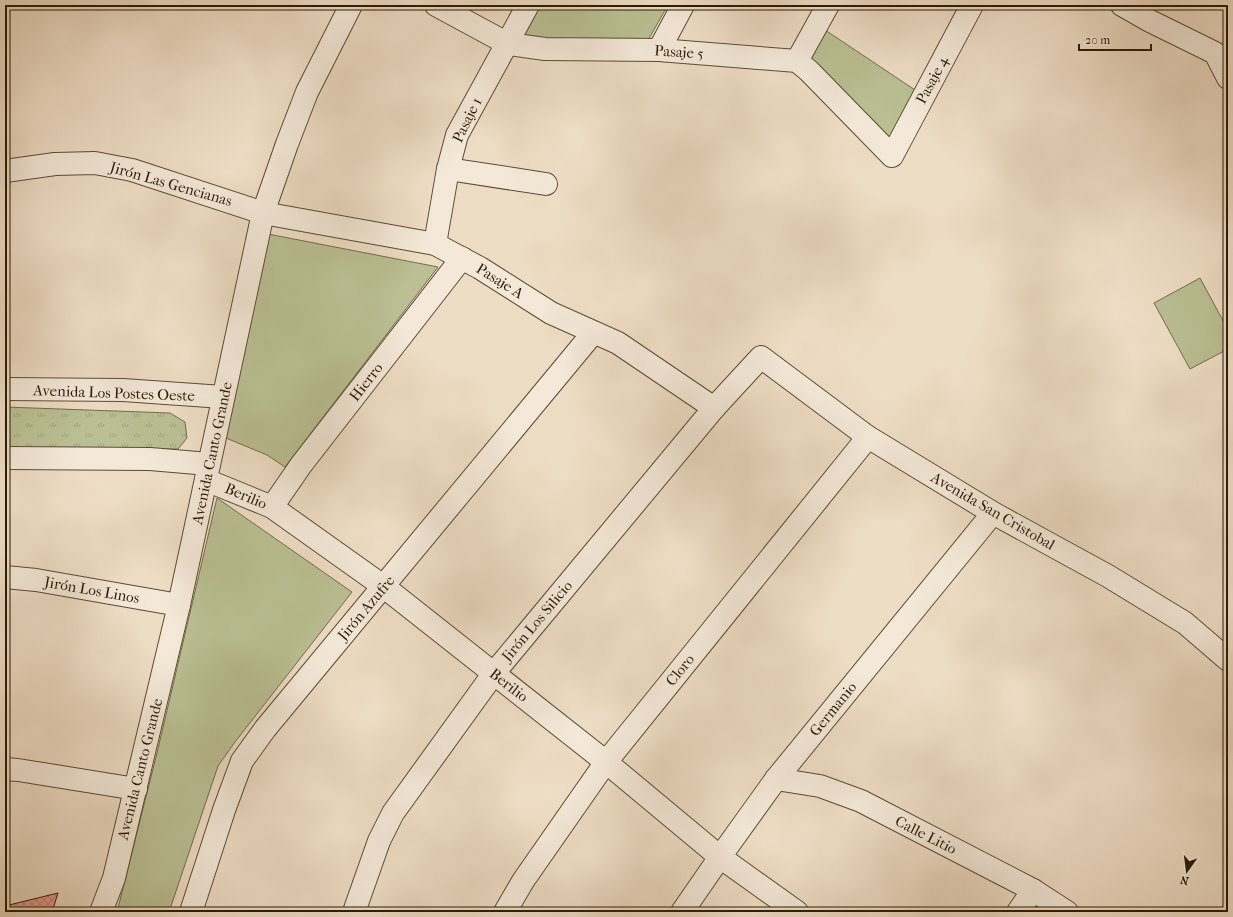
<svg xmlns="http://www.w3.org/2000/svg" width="1233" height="917" font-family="'IM FELL French Canon',serif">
<defs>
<pattern id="grass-tufts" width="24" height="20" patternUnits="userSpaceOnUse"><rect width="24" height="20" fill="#bac094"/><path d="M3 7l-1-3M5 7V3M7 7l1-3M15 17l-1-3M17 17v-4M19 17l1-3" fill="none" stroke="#a0a47e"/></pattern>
<pattern id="building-cross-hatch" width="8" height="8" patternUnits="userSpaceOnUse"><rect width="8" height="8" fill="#e59e91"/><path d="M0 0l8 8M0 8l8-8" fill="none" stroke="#ba8074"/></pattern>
</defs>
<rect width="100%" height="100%" fill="#eeddc5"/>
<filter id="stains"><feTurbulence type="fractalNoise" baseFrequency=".005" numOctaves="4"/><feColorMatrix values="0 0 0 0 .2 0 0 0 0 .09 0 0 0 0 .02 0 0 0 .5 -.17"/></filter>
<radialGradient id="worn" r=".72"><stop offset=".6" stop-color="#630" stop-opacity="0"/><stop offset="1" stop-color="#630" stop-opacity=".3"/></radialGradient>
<polygon fill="url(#grass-tufts)" stroke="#726e4c" points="5,407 170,413 185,422 187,438 178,449 5,449"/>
<g fill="#bac094" stroke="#726e4c">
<polygon points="536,5 668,5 643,49 529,46 521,32"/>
<polygon points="822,28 921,94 887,141 807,56"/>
<polygon points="268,234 438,267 285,467 267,455 226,438"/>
<polygon points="1200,278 1228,330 1228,349 1190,369 1154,303"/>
<polygon points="217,498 352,592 235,742 218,766 169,912 117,912 157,753"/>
</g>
<polygon fill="url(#building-cross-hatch)" stroke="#2b1b04" points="58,893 52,912 5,912 5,906"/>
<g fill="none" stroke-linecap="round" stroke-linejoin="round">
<g stroke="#5c4c34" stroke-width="24">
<g id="minor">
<polyline points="436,5 508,44 545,49 659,50 797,61 809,71 892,156 972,5"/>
<polyline points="1122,5 1150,21 1215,53 1228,78"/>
<polyline points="659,50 683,5"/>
<polyline points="797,61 828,5"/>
<polyline points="448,169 546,184"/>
<polyline points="5,171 55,164 95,163 132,170 263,213 435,244 480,268 551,313 618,343 714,408"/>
<polyline points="435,244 448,169 457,135 528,5"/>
<polyline points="206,480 272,507 383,586 606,762 720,857 797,912"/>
<polyline points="272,507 301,465 462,258"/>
<polyline points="5,577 36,580 179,605"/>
<polyline points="5,769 18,770 136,789"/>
<polyline points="776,779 820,786 861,801 1033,890 1067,912"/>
<polyline points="191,912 224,810 242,761 265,729 593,333"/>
<polyline points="354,912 379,841 393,813 494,673 714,408 761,357 868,437 993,513 1108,576 1185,623 1228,660"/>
<polyline points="505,912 523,881 606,762 868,437"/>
<polyline points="682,912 720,857 776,779 993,513"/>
<polyline points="1018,912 1033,890"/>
</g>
</g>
<g stroke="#5c4c34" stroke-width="24">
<g id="tertiary">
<polyline points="5,389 123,390 223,397"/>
<polyline points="5,458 150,459 209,464"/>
<polyline points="101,912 114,878 179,605 263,213 287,144 307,92 351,5"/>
</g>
</g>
<use href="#minor" stroke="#f4e9d9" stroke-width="22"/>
<use href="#tertiary" stroke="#f4e9d9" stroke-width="22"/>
</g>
<g text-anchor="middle" stroke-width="4" stroke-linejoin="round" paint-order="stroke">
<g font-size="15" fill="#2b1b04" stroke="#f4e9d9">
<text transform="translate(679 52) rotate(4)" y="5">Pasaje 5</text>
<text transform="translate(932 80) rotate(-62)" y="5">Pasaje 4</text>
<text transform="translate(467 120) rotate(-64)" y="5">Pasaje 1</text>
<text transform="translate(171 184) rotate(16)" y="5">Jirón Las Gencianas</text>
<text transform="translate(500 281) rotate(32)" y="5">Pasaje A</text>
<text transform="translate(366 382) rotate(-52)" y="5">Hierro</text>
<text transform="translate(114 393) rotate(2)" y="5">Avenida Los Postes Oeste</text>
<text transform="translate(212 453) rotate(-78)" y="5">Avenida Canto Grande</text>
<text transform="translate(246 496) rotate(23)" y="5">Berilio</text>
<text transform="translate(993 511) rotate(30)" y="5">Avenida San Cristobal</text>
<text transform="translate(92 590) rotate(10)" y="5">Jirón Los Linos</text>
<text transform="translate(366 608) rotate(-50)" y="5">Jirón Azufre</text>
<text transform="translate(537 621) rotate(-50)" y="5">Jirón Los Silicio</text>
<text transform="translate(680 670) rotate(-51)" y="5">Cloro</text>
<text transform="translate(509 685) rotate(38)" y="5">Berilio</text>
<text transform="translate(833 709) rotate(-51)" y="5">Germanio</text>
<text transform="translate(140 769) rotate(-76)" y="5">Avenida Canto Grande</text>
<text transform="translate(926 835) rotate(27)" y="5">Calle Litio</text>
</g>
</g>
<rect width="1233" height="917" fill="none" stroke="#eeddc5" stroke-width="20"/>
<rect x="6" y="6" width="1221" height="905" fill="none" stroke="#2b1b04" stroke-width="2"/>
<rect x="10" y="10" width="1213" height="897" fill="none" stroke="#2b1b04"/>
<g transform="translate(1187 871) rotate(194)" stroke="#f4e9d9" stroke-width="3" paint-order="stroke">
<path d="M0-3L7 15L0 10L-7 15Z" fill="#2b1b04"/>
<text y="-6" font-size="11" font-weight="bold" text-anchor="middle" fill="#2b1b04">N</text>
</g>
<path d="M1079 44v6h72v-6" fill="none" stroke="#2b1b04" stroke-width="2"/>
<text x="1085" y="44" font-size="12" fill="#2b1b04" stroke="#f4e9d9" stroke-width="3" paint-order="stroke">20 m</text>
<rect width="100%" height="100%" filter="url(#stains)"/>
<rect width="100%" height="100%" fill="url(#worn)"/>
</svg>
